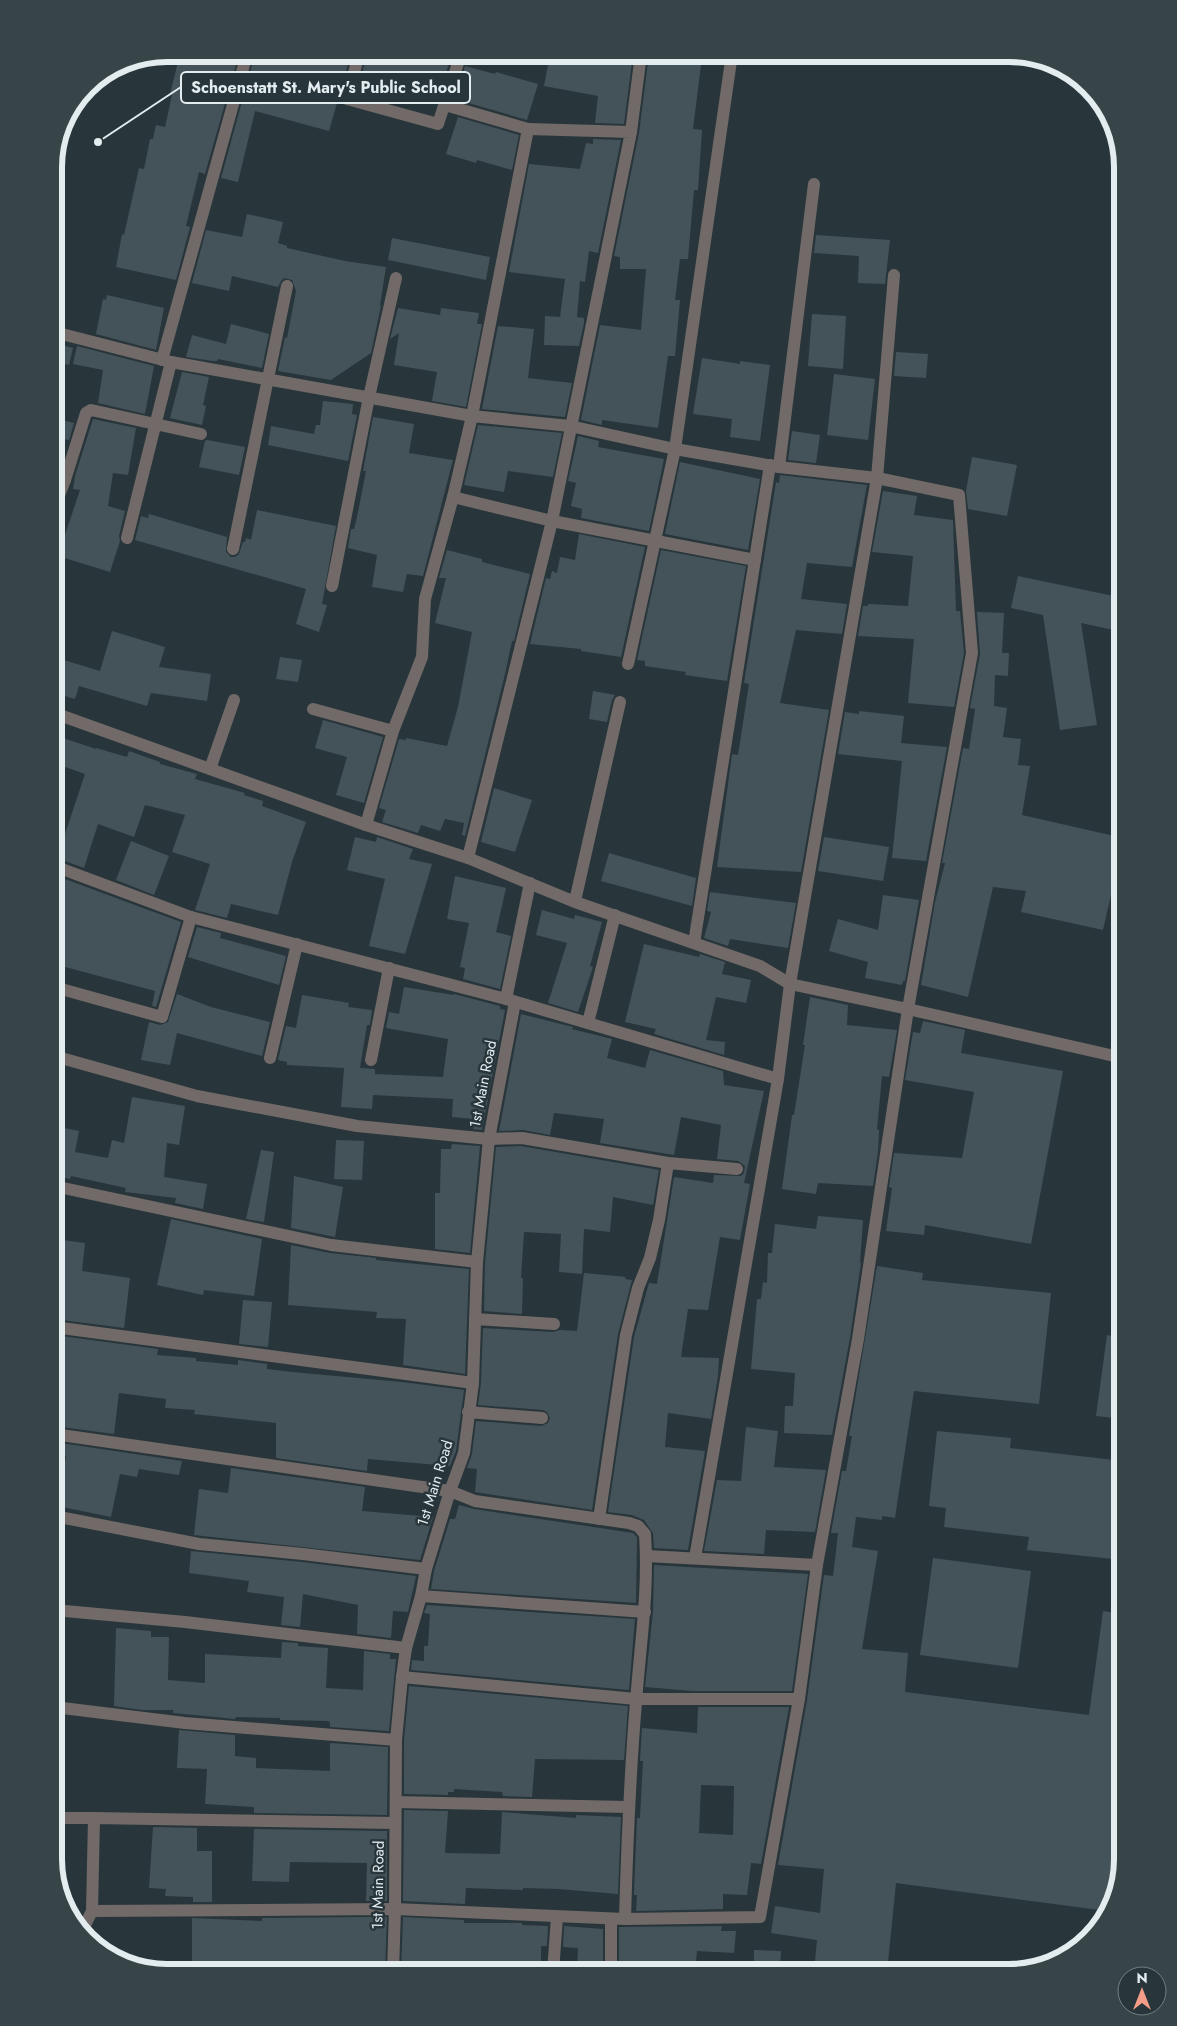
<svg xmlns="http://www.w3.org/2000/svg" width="1177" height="2026" font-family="Jost,sans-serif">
<rect width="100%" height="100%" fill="#28363b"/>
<g fill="#445359" fill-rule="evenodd">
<polygon points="180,54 239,54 205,174 199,172 186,226 190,227 176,280 116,267 122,234 124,235 139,168 144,169 150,139 153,139 156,125 165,127 172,95 170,94"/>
<polygon points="255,54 351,54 329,131 255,111 238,182 221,178"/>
<polygon points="367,54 452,54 436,104 383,90 383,95 358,89"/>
<polygon points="550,54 600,54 598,60 632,62 624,124 595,123 598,96 544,86"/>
<polygon points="649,54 702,57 693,129 702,130 698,190 694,190 688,259 680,259 675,300 680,300 675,356 668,356 658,428 602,420 602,425 581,420 600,325 641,330 646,269 620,269 620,257 614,256 639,133"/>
<polygon points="465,66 495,74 496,72 538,84 527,120 455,99"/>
<polygon points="458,117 519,135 512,170 477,160 476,163 446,154"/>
<polygon points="593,139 621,140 598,253 589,251 585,282 580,281 577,317 584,318 584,323 579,346 544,345 545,316 560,317 565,279 509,272 529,164 580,169 586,143 593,144"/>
<polygon points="247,214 283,222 278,243 287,246 287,248 345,261 386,267 380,305 381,306 371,353 331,380 278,371 285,337 287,338 296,291 292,280 284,278 281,281 278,287 232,276 229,291 192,283 206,230 242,237"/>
<polygon points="816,235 890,240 885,284 858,283 859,256 814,253"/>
<polygon points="392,238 490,257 486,280 388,260"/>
<polygon points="107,295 164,308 156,350 96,334 103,299 106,300"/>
<polygon points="398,308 440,315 441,308 479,313 477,324 482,324 466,407 432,401 437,372 394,365 399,333 390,339"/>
<polygon points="812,314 846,316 843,369 808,366"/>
<polygon points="231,324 269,334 262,368 218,359 217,361 213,361 186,357 192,335 226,344"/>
<polygon points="498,326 534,329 528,378 572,383 565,417 482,409"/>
<polygon points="54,343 73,348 69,365 54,361"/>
<polygon points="77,346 154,366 145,414 98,403 103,370 73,364"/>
<polygon points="896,352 928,354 926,378 894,376"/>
<polygon points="702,358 740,364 740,361 770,365 760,441 730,437 732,419 693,414"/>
<polygon points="182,372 209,377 203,405 206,406 202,425 170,418"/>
<polygon points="834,374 875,379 868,440 827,435"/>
<polygon points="323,401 353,404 352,414 357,415 348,461 268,445 271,426 314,434 316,425 320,425"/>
<polygon points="373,417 414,424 409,453 453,460 423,576 407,574 403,592 372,587 377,555 348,548 351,529 354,529 357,517 366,471 363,471"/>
<polygon points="54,418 74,423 69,440 54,437"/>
<polygon points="93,419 136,428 128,475 113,473 108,506 125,511 119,536 120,541 110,572 58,556 80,490 73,489 75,476"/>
<polygon points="478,425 562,433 553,477 508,471 504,492 464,485"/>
<polygon points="792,431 820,435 816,463 788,460"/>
<polygon points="578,436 599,441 598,447 664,459 649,531 581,518 582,509 571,506 576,483 568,481"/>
<polygon points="207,440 245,447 239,475 199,467 205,441"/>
<polygon points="972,457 1017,465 1007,516 968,509 966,491"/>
<polygon points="680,462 760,479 748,550 665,534"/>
<polygon points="780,475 867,485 852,567 807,563 801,599 847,604 842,634 796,630 780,703 829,710 801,872 717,867 732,754 738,755 749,684 744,683 776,482 779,483"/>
<polygon points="883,491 917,496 914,515 953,520 956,611 960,611 964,653 954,707 908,703 914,639 858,636 863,606 868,606 868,604 908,606 913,556 872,552"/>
<polygon points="257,510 336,526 322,604 327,605 319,632 296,624 306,589 135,540 141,516 148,518 149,514 227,537 226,552 231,557 235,557 239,554 243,542 245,542 246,538 251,540"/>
<polygon points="579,534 645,547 621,657 581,651 581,649 530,644 546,578 550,579 552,571 557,573 560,557 575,560"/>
<polygon points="447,550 482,559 482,562 530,574 514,641 512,641 505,674 465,836 462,835 464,823 445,819 440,831 421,825 418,833 382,822 386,810 379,808 399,739 406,740 406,738 447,746 458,707 472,632 435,623 446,578 439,578"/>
<polygon points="661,550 746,566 727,681 685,675 686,672 645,666 645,661 637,660"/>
<polygon points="1018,576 1123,598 1123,632 1081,623 1097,725 1060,730 1043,615 1011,608"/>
<polygon points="977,612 1004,613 1002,653 1009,653 1008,676 995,675 994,706 1007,708 1003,737 1021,739 1018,765 1030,766 1022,815 1123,838 1123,878 1115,877 1103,930 1021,912 1026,891 993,887 968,997 921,985 935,902 945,863 942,863 963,748 969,749 975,709 970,708 980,654"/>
<polygon points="112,631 165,647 159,667 211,674 207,701 151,693 147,706 79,686 75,699 54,693 54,657 100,671"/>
<polygon points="280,657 302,660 298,682 276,679"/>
<polygon points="593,691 615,695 612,700 607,722 589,719"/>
<polygon points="859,711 904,716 901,743 947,747 926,861 892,858 902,761 838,754 845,712 859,714"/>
<polygon points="323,720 383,737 364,803 336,795 347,757 315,748"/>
<polygon points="54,735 96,749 96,748 127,757 129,751 160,762 160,764 197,774 195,779 245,793 244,795 263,801 262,806 306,822 292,862 278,915 231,904 227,918 195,910 210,864 172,852 185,815 145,805 134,837 98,824 84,868 57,858 85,774 54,763"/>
<polygon points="494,788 532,800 515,852 481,842"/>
<polygon points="355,837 376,842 377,837 413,849 409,859 432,864 405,954 369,946 385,879 347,870"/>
<polygon points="824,837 889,847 883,881 818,871"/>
<polygon points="131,841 169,856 154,895 116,880"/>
<polygon points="609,853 696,878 692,906 601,881"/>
<polygon points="54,875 181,922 156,1007 152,1006 155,991 54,964"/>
<polygon points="455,876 506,888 496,932 511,936 500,989 463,979 465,968 460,967 469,923 447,919"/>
<polygon points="710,892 796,903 788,948 730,939 728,946 704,938 711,912 707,911"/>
<polygon points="883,895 919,900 905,981 903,981 902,985 865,978 868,962 829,951 838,919 878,930"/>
<polygon points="542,910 574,919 575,915 602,922 590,966 593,967 578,1012 548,1003 567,943 536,935"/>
<polygon points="197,927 221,933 220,938 286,956 279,985 188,957"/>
<polygon points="644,944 699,957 700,954 725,962 722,974 751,980 746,1003 716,997 706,1040 725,1042 724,1055 654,1034 656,1029 625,1022"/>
<polygon points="404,987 454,995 454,994 500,1006 500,1009 505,1010 482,1130 473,1129 474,1119 452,1117 453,1099 373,1095 372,1109 341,1107 344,1068 287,1065 287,1062 278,1060 286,1026 296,1028 302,995 349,1003 348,1007 372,1010 370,1025 367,1025 360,1068 375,1069 375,1074 443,1077 448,1039 386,1028 389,1012 399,1014"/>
<polygon points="177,994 211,1007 270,1022 262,1056 177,1033 170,1065 141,1060 149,1022 160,1025 168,1022"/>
<polygon points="810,997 848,1005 847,1025 897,1030 889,1077 882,1076 877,1129 879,1130 878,1152 873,1186 818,1183 816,1194 782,1189 792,1115 794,1115 805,1045 803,1045"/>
<polygon points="521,1014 573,1027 572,1029 612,1039 607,1058 645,1068 650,1050 723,1071 724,1085 764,1091 744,1183 750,1184 740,1240 720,1237 708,1310 688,1309 681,1357 719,1358 718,1376 711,1419 668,1413 665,1447 705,1451 688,1550 654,1548 653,1533 644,1520 632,1515 608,1512 634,1337 649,1283 657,1284 674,1177 713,1183 714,1175 741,1176 744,1173 745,1166 738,1161 717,1159 721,1125 681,1117 674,1155 600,1143 604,1119 554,1113 550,1135 523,1130 499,1131"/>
<polygon points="923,1021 965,1030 961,1053 1063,1071 1031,1244 925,1225 924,1235 886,1231 892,1188 889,1187 894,1153 962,1158 974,1092 905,1080 913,1032 920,1033"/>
<polygon points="132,1097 185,1106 179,1145 167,1143 164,1177 207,1184 203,1209 175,1203 176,1198 125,1192 126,1188 71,1176 70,1179 54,1176 54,1126 79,1131 75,1152 108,1158 112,1140 124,1143"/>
<polygon points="336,1140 364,1141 362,1180 334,1179"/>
<polygon points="452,1144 480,1146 470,1253 435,1249 435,1193 440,1193 441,1149 451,1149"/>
<polygon points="521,1146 659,1170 653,1205 613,1197 610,1232 584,1229 582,1274 559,1272 561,1234 524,1232 521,1278 523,1278 522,1314 484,1311 485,1263 496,1147"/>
<polygon points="261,1150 274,1152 264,1222 246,1219"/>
<polygon points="294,1176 343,1187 335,1237 291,1228"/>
<polygon points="818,1216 863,1220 860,1263 861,1263 850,1338 832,1435 784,1433 785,1406 793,1406 795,1373 751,1369 757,1299 761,1299 763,1282 767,1283 768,1253 772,1253 775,1224 816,1229"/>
<polygon points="171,1219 262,1239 254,1296 204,1290 203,1295 157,1285"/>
<polygon points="54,1239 85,1243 82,1271 130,1278 124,1328 54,1319"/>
<polygon points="291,1245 330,1253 376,1258 376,1260 469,1269 465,1374 403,1365 406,1319 376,1318 377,1312 288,1305"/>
<polygon points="877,1266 923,1273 922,1280 1051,1293 1039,1404 914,1391 895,1518 882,1516 882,1520 856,1517 852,1547 878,1551 862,1649 908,1653 905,1692 1089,1715 1103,1611 1123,1614 1123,1753 1111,1854 1123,1855 1123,1859 1107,1911 896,1883 887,1972 814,1972 817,1940 771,1933 775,1906 820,1913 824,1869 778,1865 807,1700 824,1575 833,1576 835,1560 838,1533 831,1533 842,1471 846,1471 852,1436 849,1436"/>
<polygon points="584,1273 626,1277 625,1279 632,1280 618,1334 592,1510 475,1492 477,1469 467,1468 472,1454 476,1421 541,1426 548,1423 550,1418 547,1412 543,1410 478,1405 481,1383 483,1328 553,1332 560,1330 577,1331"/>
<polygon points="243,1300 272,1302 268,1347 239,1344"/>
<polygon points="54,1335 158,1349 157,1355 196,1358 196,1361 238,1365 238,1360 267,1364 267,1369 292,1372 402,1382 464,1390 456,1451 450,1466 368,1459 367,1471 276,1458 276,1423 194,1414 195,1410 165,1408 166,1399 119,1393 114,1434 54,1426"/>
<polygon points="1107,1335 1123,1338 1123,1419 1096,1416"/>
<polygon points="746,1427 778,1431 774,1467 826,1470 815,1532 766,1530 764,1554 704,1551 717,1480 741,1481"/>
<polygon points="937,1431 1011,1438 1010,1448 1123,1461 1123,1560 1027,1550 1029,1537 944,1527 946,1508 929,1506"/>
<polygon points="54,1442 182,1461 179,1475 139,1469 137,1477 120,1474 111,1517 57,1506 66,1456 54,1454"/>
<polygon points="231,1468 365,1487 362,1511 433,1517 420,1560 194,1535 199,1489 228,1493"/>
<polygon points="459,1505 474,1509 633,1533 637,1537 636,1603 431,1589 434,1571 450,1519 455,1519"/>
<polygon points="191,1551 302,1562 416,1576 408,1612 393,1611 391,1638 357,1634 358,1605 303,1594 300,1627 281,1625 284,1597 247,1592 249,1581 189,1573"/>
<polygon points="933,1558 1031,1571 1018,1668 920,1655"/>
<polygon points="654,1565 808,1574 792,1691 692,1691 645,1687 653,1612"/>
<polygon points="427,1605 635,1619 629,1690 411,1670 412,1660 424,1661 424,1646 428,1646 430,1614 424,1613"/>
<polygon points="116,1628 151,1631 151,1637 169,1637 168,1680 205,1683 205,1654 281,1658 282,1642 298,1643 298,1646 328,1648 326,1688 363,1690 364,1651 390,1654 390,1659 396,1659 389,1731 330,1727 330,1722 328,1721 280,1720 280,1718 236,1717 235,1719 173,1713 173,1710 142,1710 114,1706"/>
<polygon points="409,1686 628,1706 624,1760 535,1759 532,1797 503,1796 502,1792 454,1789 454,1792 448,1792 448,1795 404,1794 404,1740"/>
<path d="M698,1707H789L761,1864L751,1863L747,1895L723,1894V1909L636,1911L637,1895H634V1892L637,1818H640L643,1761H640L642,1728L697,1733ZM701,1785L734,1786L733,1835L699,1833Z"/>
<polygon points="179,1730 235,1735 235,1756 256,1758 256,1768 330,1771 330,1743 388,1747 387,1815 254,1813 254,1807 205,1804 207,1769 177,1768"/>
<polygon points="404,1810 448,1811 445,1853 500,1854 502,1812 576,1818 576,1815 621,1817 618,1894 558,1889 523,1888 523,1890 466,1888 465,1904 403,1901"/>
<polygon points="153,1827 197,1828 197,1851 212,1851 212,1902 193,1902 193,1897 165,1896 166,1889 149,1888"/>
<polygon points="254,1829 387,1831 387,1901 366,1901 367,1863 290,1862 289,1882 252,1881"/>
<polygon points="365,1917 387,1917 385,1972 192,1972 192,1918 262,1921 262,1918"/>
<polygon points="403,1917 464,1920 464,1923 522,1923 522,1925 548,1926 547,1946 541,1946 541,1972 401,1972"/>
<polygon points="564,1926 603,1929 603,1972 577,1972 578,1948 563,1947"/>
<polygon points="722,1926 721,1931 736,1931 734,1953 697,1951 695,1972 619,1972 619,1927"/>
<polygon points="754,1950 781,1951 780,1972 754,1972"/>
</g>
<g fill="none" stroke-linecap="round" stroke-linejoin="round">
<g stroke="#716a68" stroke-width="12">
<polyline points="359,54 347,99 438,124 461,54"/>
<polyline points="631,132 641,54"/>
<polyline points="54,332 171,362 472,416 570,426 675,449 779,467 877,478 959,495 972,653 908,1009 858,1339 817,1565 799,1699 760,1917 625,1919 395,1909 92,1911 86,1923 78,1923"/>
<polyline points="162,360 247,54"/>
<polyline points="779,467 814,184"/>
<polyline points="65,480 86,413 91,410 201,434"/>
<polyline points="453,497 552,521 755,560"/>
<polyline points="54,508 65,480 54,478"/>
<polyline points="127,538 171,362"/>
<polyline points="233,549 287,286"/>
<polyline points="332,586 369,397 396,278"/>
<polyline points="628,664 675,449 732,54"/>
<polyline points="313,709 393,731"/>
<polyline points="54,713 366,825 468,858 575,902 760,966 790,984 908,1009 1123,1058"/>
<polyline points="210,769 234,700"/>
<polyline points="54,809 57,795"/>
<polyline points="366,825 393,731 422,657 425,599 453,497 472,416 528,129 445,105"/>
<polyline points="468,858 552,521 631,132 528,129"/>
<polyline points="54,866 191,917 506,999 778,1079"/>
<polyline points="575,901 620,702"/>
<polyline points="694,943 770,465"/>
<polyline points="54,987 162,1017 191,917"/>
<polyline points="506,999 530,883"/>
<polyline points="588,1023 615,915"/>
<polyline points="54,1056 197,1096 357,1126 489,1139 522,1138 668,1163 737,1169"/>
<polyline points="270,1058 297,944"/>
<polyline points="371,1060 389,968"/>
<polyline points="54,1186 331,1245 477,1262"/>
<polyline points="475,1319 554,1324"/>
<polyline points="54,1327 473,1383"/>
<polyline points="468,1412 542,1418"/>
<path d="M54,1434L450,1491L475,1501L629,1523L638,1526L645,1534C649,1591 640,1646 636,1702C630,1774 627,1847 625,1919"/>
<polyline points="54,1516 199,1544 303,1554 426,1569"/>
<polyline points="599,1519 626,1335 638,1288 650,1258 659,1220 668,1163"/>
<polyline points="646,1556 817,1565"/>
<polyline points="695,1558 778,1079 790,984 877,478 894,275"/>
<polyline points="421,1596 645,1612"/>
<polyline points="54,1610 185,1622 406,1648"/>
<polyline points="402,1677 636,1699 799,1699"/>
<polyline points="54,1707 185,1723 396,1740"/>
<polyline points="396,1802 628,1807"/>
<polyline points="54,1818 94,1818"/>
<polyline points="92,1911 94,1818 395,1823"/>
<polyline points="393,1972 395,1909 396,1740 402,1677 406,1648 421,1596 426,1569 450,1491 464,1453 473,1383 477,1262 489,1139 515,1002"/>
<polyline points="553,1972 557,1917"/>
<polyline points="611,1972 611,1919"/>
</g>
</g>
<g text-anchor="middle" stroke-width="5" stroke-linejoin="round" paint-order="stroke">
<g font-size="15" fill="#e3ecef" stroke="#28363b">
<text transform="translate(483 1084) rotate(-79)" y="5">1st Main Road</text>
<text transform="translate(435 1483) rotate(-73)" y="5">1st Main Road</text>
<text transform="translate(378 1885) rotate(-89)" y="5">1st Main Road</text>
</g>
</g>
<path d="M0 0H1177V2026H0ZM167 62H1009A105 105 0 0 1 1114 167V1859A105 105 0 0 1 1009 1964H167A105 105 0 0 1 62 1859V167A105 105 0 0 1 167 62Z" fill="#374549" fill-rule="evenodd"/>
<path fill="none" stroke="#e3ecef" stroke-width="6" d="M167 62H1009A105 105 0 0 1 1114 167V1859A105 105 0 0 1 1009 1964H167A105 105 0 0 1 62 1859V167A105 105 0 0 1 167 62Z"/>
<path fill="none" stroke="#e3ecef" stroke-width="2" d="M98 142L181 87"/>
<circle fill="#e3ecef" stroke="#28363b" stroke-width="2" cx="98" cy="142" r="5"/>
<rect fill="#28363b" stroke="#e3ecef" stroke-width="2" x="181" y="72" width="289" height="31" rx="5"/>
<g font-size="16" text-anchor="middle" font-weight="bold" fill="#e3ecef">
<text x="326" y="93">Schoenstatt St. Mary's Public School</text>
</g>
<g transform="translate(1142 1991)"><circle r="24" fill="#28363b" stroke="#737f83"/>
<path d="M0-4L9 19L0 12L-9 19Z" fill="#f49e89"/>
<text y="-8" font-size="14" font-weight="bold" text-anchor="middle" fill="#e3ecef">N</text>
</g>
</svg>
